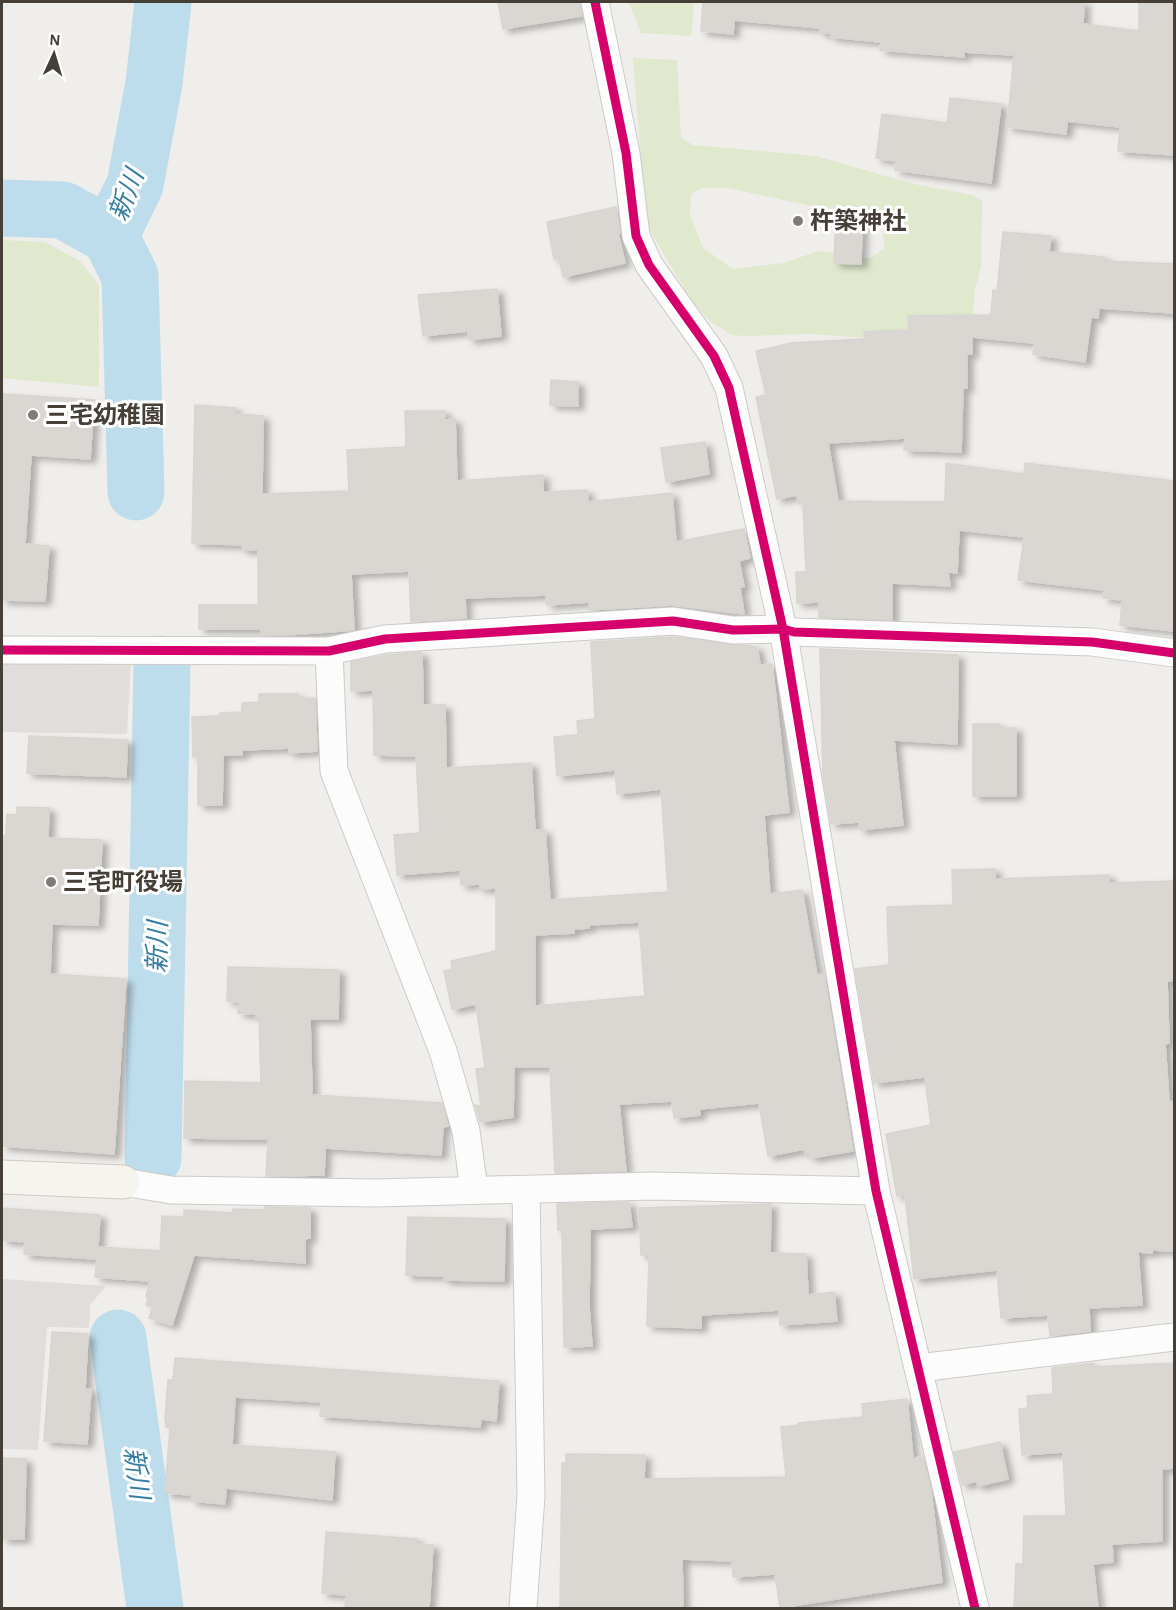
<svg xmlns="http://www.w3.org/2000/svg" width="1176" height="1610" font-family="'Alegreya Sans','Noto Sans JP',sans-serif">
<defs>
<filter id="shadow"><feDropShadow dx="6" dy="4" stdDeviation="3" flood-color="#0004"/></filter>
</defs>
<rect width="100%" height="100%" fill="#f0eeeb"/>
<g fill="#e0e8cd" fill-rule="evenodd">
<polygon points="629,2 694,2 691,36 641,33"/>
<path d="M633,58L677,60L681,138L693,145L816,156L914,184L973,195L982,201L981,266L975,290L971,336L947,343L808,334L745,336L732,335L711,322L693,303L646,224ZM702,188H727L873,219L883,226L884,249L870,258L818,251L784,263L733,269L703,248L690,215L691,194Z"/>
<polygon points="2,240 45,242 81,262 99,286 99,387 2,378"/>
</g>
<g fill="#e0dddb">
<polygon points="2,658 131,659 127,734 2,732"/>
<polygon points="2,1279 106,1286 90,1305 89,1328 47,1327 38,1450 2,1449"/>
</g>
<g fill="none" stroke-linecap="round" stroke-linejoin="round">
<g stroke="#beddec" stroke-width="57">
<polyline points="2,208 63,210 110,236"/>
<polyline points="110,236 130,276 136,492"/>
<polyline points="110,236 135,185 154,83 163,2"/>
<polyline points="153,1158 162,664"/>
<polyline points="118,1338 155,1608"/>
</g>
</g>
<g fill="#dad7d3" stroke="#d8d5d1" stroke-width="1.5" fill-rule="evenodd" filter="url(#shadow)">
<polygon points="498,2 580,2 582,16 503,29"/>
<polygon points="703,2 1084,2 1083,24 1139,31 1139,2 1174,2 1174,155 1118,151 1120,127 1067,121 1066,134 1007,127 1014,55 964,52 964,57 880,50 881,42 831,37 831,33 820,33 820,28 734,20 733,34 701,31"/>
<polygon points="950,98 1001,104 991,183 895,170 896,161 876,158 882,114 947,123"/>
<polygon points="616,207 620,233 618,233 625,263 563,277 559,258 554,259 547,222"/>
<polygon points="836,215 862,216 861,264 834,263"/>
<polygon points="1003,232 1051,236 1049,252 1104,257 1104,261 1174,264 1174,313 1099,308 1098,318 1091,317 1085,362 1033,354 1034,343 972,337 972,354 967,354 967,388 963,388 961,452 904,450 905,438 828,443 838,501 945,502 946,463 1024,474 1025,463 1174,481 1174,631 1120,625 1122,600 1103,598 1104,590 1018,580 1024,537 959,530 957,573 948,572 950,586 892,583 892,620 819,617 819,602 797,603 796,572 806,572 803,503 799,504 797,495 777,499 756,397 766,395 756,351 791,343 865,339 864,332 909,330 908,316 991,315 993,290 997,291"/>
<polygon points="497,289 501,336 469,340 468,331 423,336 418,295"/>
<polygon points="551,380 578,382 578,406 550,405"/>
<polygon points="2,394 94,400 90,459 31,455 25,544 49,546 45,601 2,600"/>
<polygon points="195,405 235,408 235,414 263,416 262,494 349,491 347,450 406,447 405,411 445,411 445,420 455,419 457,481 543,475 543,492 587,490 588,502 672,493 676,542 744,529 750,558 739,561 744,587 740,587 744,614 672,605 589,610 589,602 547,605 546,595 465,598 466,618 411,622 409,571 351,574 354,630 286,635 261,635 261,629 199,629 199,605 258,605 258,550 242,550 242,545 192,543"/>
<polygon points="705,442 709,474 666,482 661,448"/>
<path d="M672,637L757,647L760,665L772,664L789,812L764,815L770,894L802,890L817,975L824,974L853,1151L811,1158L810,1153L805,1154L804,1149L768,1156L759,1103L699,1109L700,1115L674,1118L672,1101L619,1104L626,1171L555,1173L550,1067H514L513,1117L480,1122L475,1105L481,1106L476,1069L485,1068L476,1004L452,1009L444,971L452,969L451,961L496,951V888L480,889V884L461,885L460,870L397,875L394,835L420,833L416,756L374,755L373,690L351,691V662L387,655L422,652L423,705H445L446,768L531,763L535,830H545L550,900L668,892L661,789L617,794L615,770L557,776L554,737L578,735L577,721L595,719L591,642ZM639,922L645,996L535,1006V935L574,933V929L589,928V925Z"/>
<polygon points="820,649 958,655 957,744 894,740 903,825 860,830 859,822 831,824 823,776"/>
<polygon points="259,694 298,694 299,699 315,698 317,751 289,753 289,748 242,750 242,755 223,755 222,805 198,805 198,756 193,757 192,717 220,716 220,713 242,712 242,703 259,702"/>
<polygon points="973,724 999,724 999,728 1016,728 1016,796 973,796"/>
<polygon points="29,736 127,740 126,777 27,773"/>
<polygon points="17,807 49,808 48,838 102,840 98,925 52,924 50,974 126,979 114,1154 2,1146 2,836 6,836 7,814 17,815"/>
<polygon points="995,869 995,879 1109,875 1109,883 1174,881 1174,980 1167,981 1169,1043 1165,1044 1169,1101 1174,1102 1174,1251 1152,1250 1152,1253 1138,1252 1142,1305 1089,1308 1090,1331 1050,1336 1048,1315 1001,1318 997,1270 914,1279 905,1194 897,1196 886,1134 931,1125 925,1077 874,1083 855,969 889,965 887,907 953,905 952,870"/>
<polygon points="228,967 339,970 338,1019 310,1019 312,1095 442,1103 448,1126 443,1127 441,1155 325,1148 324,1175 266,1176 268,1139 184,1138 185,1081 261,1083 259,1017 256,1017 256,1014 238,1013 239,1002 227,1001"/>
<polygon points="629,1202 632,1227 590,1229 589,1307 592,1346 564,1347 562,1230 558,1230 557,1204"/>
<polygon points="771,1204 770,1253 806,1254 808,1295 834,1292 837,1321 780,1325 779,1310 701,1315 701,1328 647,1326 649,1255 641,1255 639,1208"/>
<polygon points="265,1207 310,1208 310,1238 305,1239 305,1263 194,1255 172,1325 149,1318 153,1307 146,1305 148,1297 146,1296 150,1281 95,1277 97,1259 24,1254 25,1242 2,1240 2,1208 100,1215 98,1247 160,1251 162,1216 184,1217 184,1210 233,1213 233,1209 264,1210"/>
<polygon points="408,1217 505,1219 504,1281 444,1280 444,1276 406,1275"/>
<polygon points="52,1332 88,1334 85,1389 91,1389 87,1444 44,1441"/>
<polygon points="175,1358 499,1381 496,1421 481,1419 480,1427 320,1416 321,1402 235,1397 232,1445 335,1452 332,1500 226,1488 225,1504 191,1501 192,1495 165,1493 170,1427 166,1427 165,1418 168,1380 173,1380"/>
<polygon points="1093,1363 1093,1367 1174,1363 1174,1468 1162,1469 1162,1541 1112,1544 1113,1562 1093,1564 1098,1608 1014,1608 1016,1564 1023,1564 1024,1516 1066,1516 1063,1452 1022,1455 1019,1409 1028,1408 1027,1396 1053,1394 1052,1368"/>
<polygon points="907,1399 913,1458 923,1457 931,1491 942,1582 780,1608 775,1574 733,1577 732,1561 682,1559 683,1608 560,1608 562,1463 566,1463 566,1454 645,1455 644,1479 786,1477 781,1427 798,1425 798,1423 863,1417 862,1404"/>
<polygon points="1000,1442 1008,1479 978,1486 977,1481 962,1485 954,1452"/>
<polygon points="2,1458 26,1459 24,1539 2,1539"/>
<polygon points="326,1532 417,1539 417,1544 433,1545 429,1608 345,1608 346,1595 322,1593"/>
</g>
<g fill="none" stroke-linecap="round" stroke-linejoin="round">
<g stroke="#cdcac7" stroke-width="29">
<g id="street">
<polyline points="595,2 626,153 636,236 649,265 714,356 729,388 783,629 876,1191 975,1608"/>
<polyline points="2,650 329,651 385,639 673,621 733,630 783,629 794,632 1092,642 1174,653"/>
<polyline points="329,651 334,771 443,1051 466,1131 474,1189"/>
<polyline points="123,1182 171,1190 376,1193 653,1186 876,1191"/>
<polyline points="919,1368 1174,1337"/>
<polyline points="523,1608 531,1496 526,1190"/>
</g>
</g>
<g stroke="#cfcac2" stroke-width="35">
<polyline id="secondary" points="2,1177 123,1182"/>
</g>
<use href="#street" stroke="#fdfcfc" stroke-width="27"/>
<use href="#secondary" stroke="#f6f4ef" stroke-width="33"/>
<g stroke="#fff" stroke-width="13">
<g id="cycleway">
<polyline points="595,2 626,153 636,236 649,265 714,356 729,388 783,629 876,1191 975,1608"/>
<polyline points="2,650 329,651 385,639 673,621 733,630 783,629 794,632 1092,642 1174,653"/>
</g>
</g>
<use href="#cycleway" stroke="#d6006c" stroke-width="9"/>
</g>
<g fill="#827c76" stroke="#fff" stroke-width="2">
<circle cx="798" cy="221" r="6"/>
<circle cx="33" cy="415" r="6"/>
<circle cx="51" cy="882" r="6"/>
</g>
<g text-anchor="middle" stroke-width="6" stroke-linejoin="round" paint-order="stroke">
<g font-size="24" font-weight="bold" fill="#463f37" stroke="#fff" text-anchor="start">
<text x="810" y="229">杵築神社</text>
<text x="45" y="423">三宅幼稚園</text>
<text x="63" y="890">三宅町役場</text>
</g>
<g font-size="26" font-style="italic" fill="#357ea3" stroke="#fff">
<text transform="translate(126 195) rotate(-69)" y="9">新川</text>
<text transform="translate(157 947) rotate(-89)" y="9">新川</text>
<text transform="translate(137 1473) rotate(82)" y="9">新川</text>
</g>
</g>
<rect width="1176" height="1610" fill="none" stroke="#463f37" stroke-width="6"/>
<g transform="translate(54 54) rotate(4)" stroke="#ffffff" stroke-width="4.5" paint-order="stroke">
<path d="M0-4.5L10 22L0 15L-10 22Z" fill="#463f37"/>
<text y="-9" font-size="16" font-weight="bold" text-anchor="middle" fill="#463f37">N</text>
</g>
</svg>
